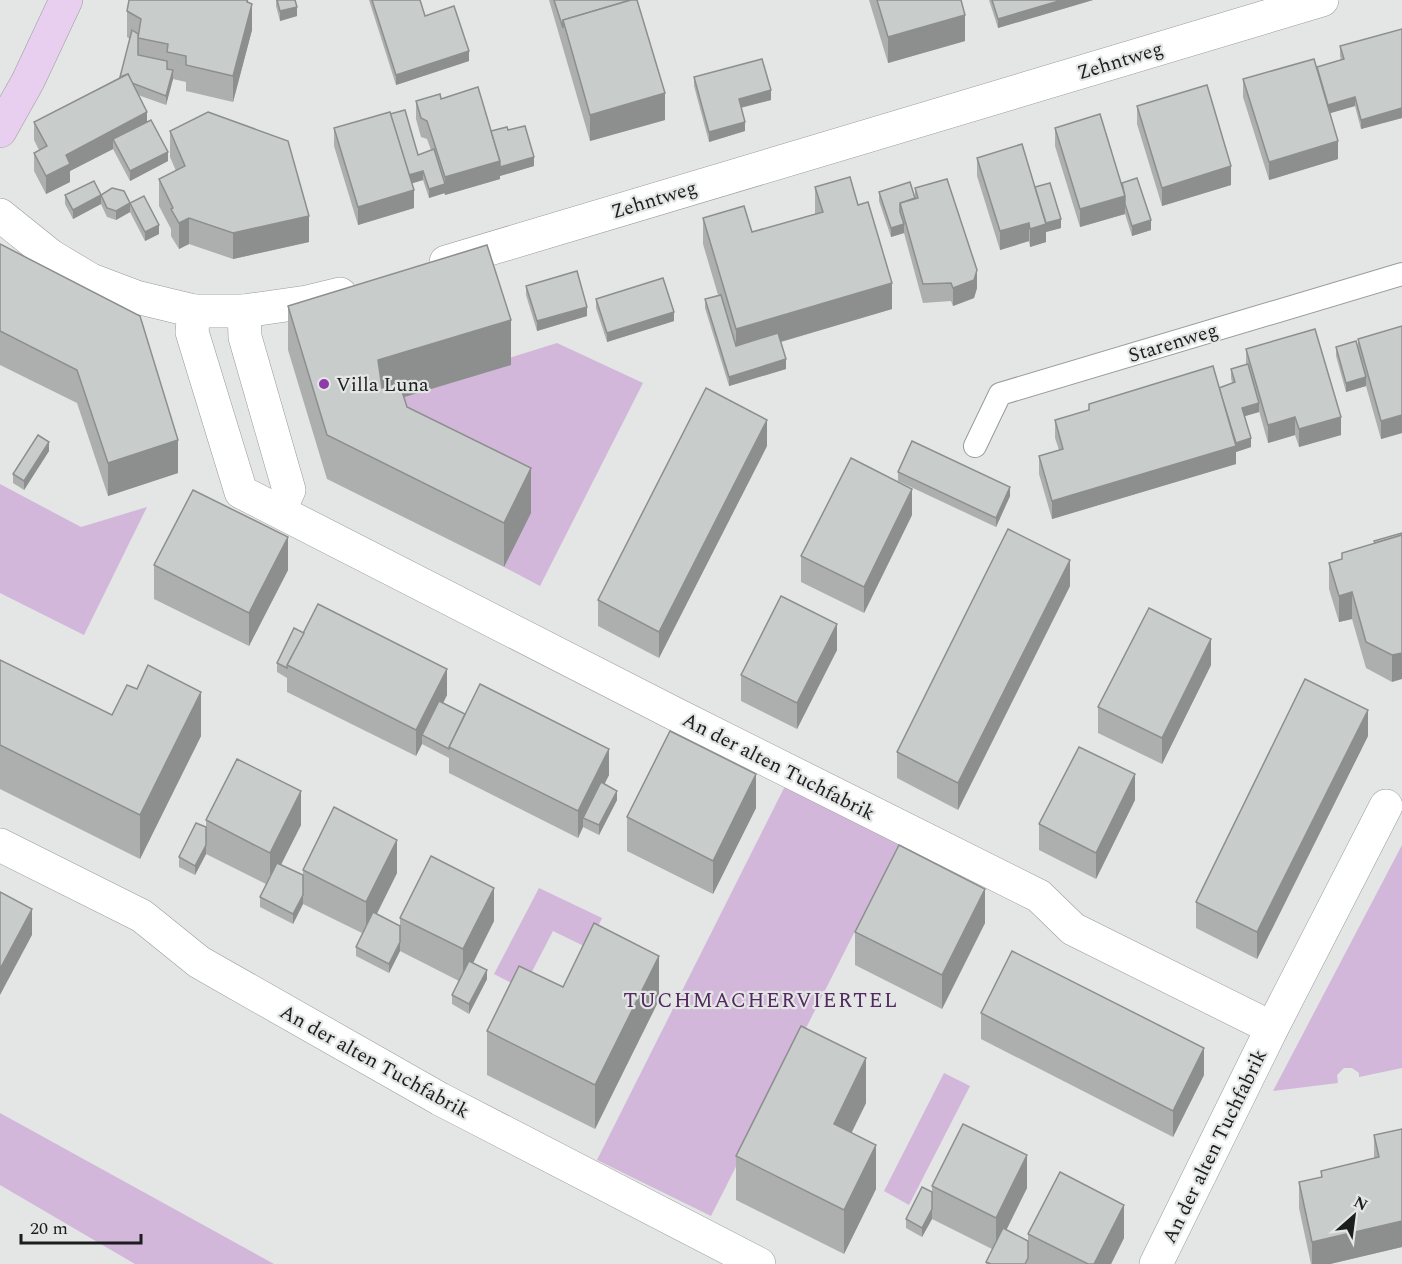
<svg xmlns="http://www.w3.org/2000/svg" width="1402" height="1264" font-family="Spectral,serif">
<rect width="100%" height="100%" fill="#e3e6e4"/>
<g fill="#d2b7db">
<polygon points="557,343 643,383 540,586 504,567 378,405 510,365 509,358"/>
<polygon points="0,484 81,527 147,507 84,635 0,593"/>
<polygon points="785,786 899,844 711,1216 597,1160"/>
<polygon points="1402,845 1402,1068 1359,1077 1359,1073 1352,1068 1344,1068 1337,1075 1338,1083 1273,1091"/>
<polygon points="539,888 602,918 588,948 553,931 523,989 494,974"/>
<polygon points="944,1073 970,1086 909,1205 884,1191"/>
<polygon points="0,1113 274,1264 135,1264 0,1185"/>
</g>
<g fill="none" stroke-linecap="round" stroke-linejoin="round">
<g stroke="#989b99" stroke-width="24">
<polyline id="lane" points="975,446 1000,394 1402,274"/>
</g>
<g stroke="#989b99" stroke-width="34">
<g id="street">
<polyline points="0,215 51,256 91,280 136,297 194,311 244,311 307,302 340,294"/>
<polyline points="446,262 1322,0"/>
<polyline points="194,311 192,332 241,492 675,714 1039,896 1073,929 1272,1028"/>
<polyline points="244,311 245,337 289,490 279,511"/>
<polyline points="0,845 142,916 199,962 440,1099 759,1264"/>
<polyline points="1156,1264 1272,1028 1386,806"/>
</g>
</g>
<g stroke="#989b99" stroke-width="34">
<polyline id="secondary" points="0,131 28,81 66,0"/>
</g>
<use href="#lane" stroke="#fff" stroke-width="22"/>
<use href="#street" stroke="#fff" stroke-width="33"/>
<use href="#secondary" stroke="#e8cfef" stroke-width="33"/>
</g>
<g fill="#acafae">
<polygon points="248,0 252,30 233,102 186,91 186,82 173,79 166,105 138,95 147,122 168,161 130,181 113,149 70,171 70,182 46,194 34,171 34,153 39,150 34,140 34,122 120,77 130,39 127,37 127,11"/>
<polygon points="274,0 295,0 297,16 280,21 276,6 276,0"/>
<polygon points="369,0 420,0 425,16 469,61 396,85"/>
<polygon points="549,0 638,0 638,4 665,120 590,141"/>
<polygon points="869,0 961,0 965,41 888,63"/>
<polygon points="989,0 1093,0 998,28"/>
<polygon points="1402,29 1402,118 1361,129 1355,106 1330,113 1338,159 1269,180 1243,97 1243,79 1317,67 1341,60 1340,56 1340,46"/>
<polygon points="694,77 771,100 741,108 745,131 709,142 694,86"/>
<polygon points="441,99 491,131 508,130 534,166 500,176 500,179 445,195 444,193 429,198 423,180 412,183 414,208 358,225 334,146 334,128 391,114 418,155 431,150 427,139 421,137 416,119 416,101"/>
<polygon points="1137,106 1231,185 1162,206 1137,124"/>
<polygon points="1055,128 1122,183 1151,230 1132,236 1125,214 1080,227 1055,146"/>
<polygon points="170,131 309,242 233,259 189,244 179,249 171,236 171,229 159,206 159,179 176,171 170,157"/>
<polygon points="977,158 1035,187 1061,228 1046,232 1046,242 1030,247 1029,241 1000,250 977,176"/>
<polygon points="815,187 858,205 892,309 781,342 786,369 729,386 705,308 705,299 718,295 703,244 703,218 752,232 815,214"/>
<polygon points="915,188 977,288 974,298 953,306 951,301 923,303 904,233 891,237 879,201 879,192 915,196"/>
<polygon points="65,195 101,195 130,203 159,234 145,241 130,212 116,220 107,217 101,204 73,219 65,204"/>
<polygon points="0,244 178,473 108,496 77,403 0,365"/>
<polygon points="526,286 587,316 537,331 526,295"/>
<polygon points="596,299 674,321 607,342 596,308"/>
<polygon points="288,306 511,365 404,397 407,407 531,513 504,567 327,479 288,350"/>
<polygon points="1402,326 1402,433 1381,439 1366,386 1346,392 1336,356 1336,347 1358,347 1358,339"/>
<polygon points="1246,349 1341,435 1299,447 1295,435 1268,443 1259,411 1259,412 1245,416 1251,447 1236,452 1236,464 1052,519 1039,474 1039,456 1059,450 1055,438 1055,420 1219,388 1232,383 1231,378 1231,369 1246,364"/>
<polygon points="767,446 659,658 598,626 598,600"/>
<polygon points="49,451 24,490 13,483 13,474"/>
<polygon points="898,472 1010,496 996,527 898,481"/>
<polygon points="912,515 864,613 801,582 801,556"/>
<polygon points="1402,533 1392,682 1366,668 1352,619 1339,622 1329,589 1329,563 1342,559 1374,544 1374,541"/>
<polygon points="154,565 288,570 249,646 154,599"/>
<polygon points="1070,586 958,810 897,778 897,752"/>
<polygon points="837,650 797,729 741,701 741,675"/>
<polygon points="0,660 112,715 201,736 140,859 0,789"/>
<polygon points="277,663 447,695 443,703 465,714 609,775 604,784 617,800 599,835 583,827 578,838 449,773 449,758 422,744 416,756 287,692 287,678 277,672"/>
<polygon points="1211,665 1162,764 1098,733 1098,707"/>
<polygon points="1368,736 1257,959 1196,928 1196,902"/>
<polygon points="1135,800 1096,879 1039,850 1039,824"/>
<polygon points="756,808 713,894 627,851 627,817"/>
<polygon points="206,820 301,825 281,865 303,875 303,870 397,873 377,914 400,926 400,918 494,921 473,963 487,979 469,1014 452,1004 452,995 459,981 400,951 389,973 356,956 356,947 362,933 303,904 293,924 260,907 260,897 266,884 206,854 195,875 179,867 179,857 206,827"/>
<polygon points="985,923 942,1009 855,965 855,932"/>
<polygon points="563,987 659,1000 595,1129 487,1075 487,1031"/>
<polygon points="981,1013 1204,1075 1173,1137 981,1039"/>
<polygon points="866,1103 852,1132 876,1189 844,1254 736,1200 736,1156"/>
<polygon points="1402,1129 1402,1247 1330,1264 1311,1264 1299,1208 1299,1182 1321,1177 1321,1171 1374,1158 1374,1135"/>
<polygon points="932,1186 1027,1188 1006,1230 1028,1241 1028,1234 1124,1238 1111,1264 986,1264 986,1262 992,1249 932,1219 922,1237 906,1228 906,1219 932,1192"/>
</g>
<g fill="#8c8f8d">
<polygon points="247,0 248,0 248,20 252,4 252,30 233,102 233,76"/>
<polygon points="1062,0 1093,0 998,28 998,19"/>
<polygon points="297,7 297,16 280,21 280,11"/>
<polygon points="965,15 965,41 888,63 888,37"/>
<polygon points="469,51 469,61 396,85 396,75"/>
<polygon points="173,70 173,79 166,105 166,96"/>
<polygon points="771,90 771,100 739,108 739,99"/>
<polygon points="665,93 665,120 590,141 590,115"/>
<polygon points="1355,97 1355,106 1324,115 1324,106"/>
<polygon points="1402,108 1402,118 1361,129 1361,120"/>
<polygon points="147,112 147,131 113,139 113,149 70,171 70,182 46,194 46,176 66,155"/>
<polygon points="745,122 745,131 709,142 709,132"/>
<polygon points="1338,141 1338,159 1269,180 1269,162"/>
<polygon points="168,152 168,161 130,181 130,171"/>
<polygon points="534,157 534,166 500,176 500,179 445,195 445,177 500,161"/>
<polygon points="1231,166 1231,185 1162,206 1162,188"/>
<polygon points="423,171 423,180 407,185 407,176"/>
<polygon points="445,184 445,193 429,198 429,189"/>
<polygon points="414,190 414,208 358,225 358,207"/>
<polygon points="101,195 101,204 73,219 73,210"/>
<polygon points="1125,196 1125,214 1080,227 1080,209"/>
<polygon points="130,203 130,212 116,220 116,211"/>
<polygon points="309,216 309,242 233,259 233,233"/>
<polygon points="189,218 189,244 179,249 179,223"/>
<polygon points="1061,219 1061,228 1046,232 1046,242 1030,247 1030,229 1043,224"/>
<polygon points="1151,220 1151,230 1132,236 1132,226"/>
<polygon points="1029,223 1029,241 1000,250 1000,231"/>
<polygon points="904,224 904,233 891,237 891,228"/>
<polygon points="159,225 159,234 145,241 145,232"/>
<polygon points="977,270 977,288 974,298 953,306 953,288"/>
<polygon points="892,283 892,309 736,355 736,329"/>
<polygon points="587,307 587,316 537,331 537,321"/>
<polygon points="674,312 674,321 607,342 607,333"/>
<polygon points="511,320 511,365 378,405 378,360"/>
<polygon points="786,359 786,369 729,386 729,377"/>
<polygon points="1366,377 1366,386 1346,392 1346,383"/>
<polygon points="1259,403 1259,412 1242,417 1242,408"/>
<polygon points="1402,415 1402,433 1381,439 1381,421"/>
<polygon points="1295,417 1295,435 1268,443 1268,425"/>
<polygon points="1341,417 1341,435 1299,447 1299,429"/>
<polygon points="767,420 767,446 659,658 659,632"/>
<polygon points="1251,438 1251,447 1236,452 1236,464 1052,519 1052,501"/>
<polygon points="178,440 178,473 108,496 108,463"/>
<polygon points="49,442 49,451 24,490 24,481"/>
<polygon points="531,468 531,513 504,567 504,523"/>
<polygon points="1010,487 1010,496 996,527 996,518"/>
<polygon points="912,489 912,515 864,613 864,587"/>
<polygon points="288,537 288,570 249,646 249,613"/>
<polygon points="1070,560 1070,586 958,810 958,783"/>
<polygon points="1352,592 1352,619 1339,622 1339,596"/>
<polygon points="837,624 837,650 797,729 797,703"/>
<polygon points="1211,639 1211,665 1162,764 1162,738"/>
<polygon points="1402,653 1402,679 1392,682 1392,655"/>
<polygon points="447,669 447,695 426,737 422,735 422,744 416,756 416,730"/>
<polygon points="201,692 201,736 140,859 140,815"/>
<polygon points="1368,710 1368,736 1257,959 1257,932"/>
<polygon points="609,749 609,775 587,819 583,818 583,827 578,838 578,811"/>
<polygon points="756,774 756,808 713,894 713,861"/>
<polygon points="1135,774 1135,800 1096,879 1096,853"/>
<polygon points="301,791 301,825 270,886 270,853"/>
<polygon points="617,791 617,800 599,835 599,825"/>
<polygon points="397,840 397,873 366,935 366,902"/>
<polygon points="206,845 206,854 195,875 195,866"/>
<polygon points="494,888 494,921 463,983 463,949"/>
<polygon points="985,889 985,923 942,1009 942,975"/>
<polygon points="303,895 303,904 293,924 293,914"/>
<polygon points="32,909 32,935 0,995 0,969"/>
<polygon points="400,942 400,951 389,973 389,964"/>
<polygon points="659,956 659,1000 595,1129 595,1085"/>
<polygon points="487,970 487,979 469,1014 469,1004"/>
<polygon points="1204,1048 1204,1075 1173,1137 1173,1111"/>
<polygon points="866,1058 866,1103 834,1168 834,1124"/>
<polygon points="876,1145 876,1189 844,1254 844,1210"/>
<polygon points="1027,1155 1027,1188 996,1251 996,1218"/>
<polygon points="1124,1205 1124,1238 1111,1264 1094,1264"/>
<polygon points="932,1209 932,1219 922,1237 922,1228"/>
<polygon points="1402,1221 1402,1247 1330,1264 1312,1264 1312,1242"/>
</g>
<g fill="#c8ccca" stroke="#8c8f8d" stroke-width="1.5">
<polygon points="129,0 247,0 247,2 252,4 233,76 186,65 186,56 167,52 168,44 138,38 141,19 127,11"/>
<polygon points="277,0 295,0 297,7 280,11"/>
<polygon points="372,0 420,0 425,16 454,6 469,51 396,75"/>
<polygon points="554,0 631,0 563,20 563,28"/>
<polygon points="631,0 637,0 665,93 590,115 563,20"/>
<polygon points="877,0 961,0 965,15 888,37"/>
<polygon points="992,0 1062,0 998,19"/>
<polygon points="1402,29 1402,108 1361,120 1355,97 1328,105 1317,67 1344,59 1340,46"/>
<polygon points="132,30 138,34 138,55 167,61 167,69 173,70 166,96 132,83 128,74 120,77"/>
<polygon points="762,59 771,90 739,99 745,122 709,132 694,77"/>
<polygon points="1314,59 1338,141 1269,162 1243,79"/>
<polygon points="128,74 147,112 66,155 70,164 46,176 34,153 47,146 34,122"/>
<polygon points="1207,85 1231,166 1162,188 1137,106"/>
<polygon points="478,87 500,161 445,177 427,121 421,118 416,101 440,94 441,99"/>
<polygon points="405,110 418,155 434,149 445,184 429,189 423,171 409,175 390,114"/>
<polygon points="208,112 288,141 309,216 233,233 189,218 179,223 171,209 173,208 159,179 185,166 170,131"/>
<polygon points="390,112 414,190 358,207 334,128"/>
<polygon points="1100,114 1125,196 1080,209 1055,128"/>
<polygon points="151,120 168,152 130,171 113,139"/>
<polygon points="525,126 534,157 500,167 500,161 491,131 507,127 508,130"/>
<polygon points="1022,144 1046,224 1030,229 1029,223 1000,231 977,158"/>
<polygon points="850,177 858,205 868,202 892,283 736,329 703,218 744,206 752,232 823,212 815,187"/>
<polygon points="1137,178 1151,220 1132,226 1125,204 1125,196 1122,183"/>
<polygon points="947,179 977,270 974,280 953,288 951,283 923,284 900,203 918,198 915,188"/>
<polygon points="94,181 101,195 73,210 65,195"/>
<polygon points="910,182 915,198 900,203 900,212 904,224 891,228 879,192"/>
<polygon points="1050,183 1061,219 1046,223 1035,187"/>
<polygon points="112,188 124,191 130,203 116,211 107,208 101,195"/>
<polygon points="144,196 159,225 145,232 130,203"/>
<polygon points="0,244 140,316 178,440 108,463 77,370 0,331"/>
<polygon points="487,245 511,320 378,360 382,388 399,382 407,407 531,468 504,523 327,435 288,306"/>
<polygon points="577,271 587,307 537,321 526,286"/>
<polygon points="663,278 674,312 607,333 596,299"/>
<polygon points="721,295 736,346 778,333 786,359 729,377 705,299"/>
<polygon points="1402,326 1402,415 1381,421 1358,339"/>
<polygon points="1315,329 1341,417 1299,429 1295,417 1268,425 1246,349"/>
<polygon points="1356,341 1366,377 1346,383 1336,347"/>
<polygon points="1248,364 1259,403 1242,408 1251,438 1236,443 1219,388 1235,382 1231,369"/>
<polygon points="1213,366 1236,446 1052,501 1039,456 1063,449 1055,420 1089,410 1089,404"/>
<polygon points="706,388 767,420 659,632 598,600"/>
<polygon points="38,435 49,442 24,481 13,474"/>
<polygon points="912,441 1010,487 996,518 898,472"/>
<polygon points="851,458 912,489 864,587 801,556"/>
<polygon points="193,490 288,537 249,613 154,565"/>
<polygon points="1008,529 1070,560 958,783 897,752"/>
<polygon points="1402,533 1402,535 1375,543 1374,541"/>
<polygon points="1402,535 1402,653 1392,655 1366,642 1352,592 1339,596 1329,563 1342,559 1342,553"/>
<polygon points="781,596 837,624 797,703 741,675"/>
<polygon points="318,604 447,669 416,730 287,665"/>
<polygon points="1149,608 1211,639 1162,738 1098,707"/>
<polygon points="294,628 304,633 287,665 287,668 277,663"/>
<polygon points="0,660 112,715 127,685 137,689 148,665 201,692 140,815 0,745"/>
<polygon points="1305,679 1368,710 1257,932 1196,902"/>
<polygon points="480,684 609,749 578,811 449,747"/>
<polygon points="439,701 465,714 449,747 449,749 422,735"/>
<polygon points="670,731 756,774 713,861 627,817"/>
<polygon points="1079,747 1135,774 1096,853 1039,824"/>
<polygon points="237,759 301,791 270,853 206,820"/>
<polygon points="601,782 617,791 599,825 583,818"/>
<polygon points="334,807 397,840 366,902 303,870"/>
<polygon points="196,823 206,827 206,845 195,866 179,857"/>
<polygon points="899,845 985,889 942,975 855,932"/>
<polygon points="431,856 494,888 463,949 400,918"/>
<polygon points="277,863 303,875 303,895 293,914 260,897"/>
<polygon points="0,892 32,909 0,969"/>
<polygon points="373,912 400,926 400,942 389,964 356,947"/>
<polygon points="594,923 659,956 595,1085 487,1031 519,966 563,987"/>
<polygon points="1012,951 1204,1048 1173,1111 981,1013"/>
<polygon points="469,961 487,970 469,1004 452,995"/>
<polygon points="801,1026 866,1058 834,1124 876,1145 844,1210 736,1156"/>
<polygon points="963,1124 1027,1155 996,1218 932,1186"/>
<polygon points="1402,1129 1402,1221 1312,1242 1299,1182 1322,1177 1321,1171 1379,1157 1374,1135"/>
<polygon points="1060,1172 1124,1205 1094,1264 1088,1264 1028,1234"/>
<polygon points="922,1187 932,1192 932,1209 922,1228 906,1219"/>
<polygon points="1003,1228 1028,1241 1028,1258 1025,1264 991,1264 986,1262"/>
</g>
<circle fill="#8f3aa7" stroke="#e3e6e4" stroke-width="2" cx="324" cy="384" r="6"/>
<g text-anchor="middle" stroke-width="4.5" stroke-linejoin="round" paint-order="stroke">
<g font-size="20" fill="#1c1d1d" stroke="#e3e6e4">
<text transform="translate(1120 60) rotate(-17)" y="7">Zehntweg</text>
<text transform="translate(654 199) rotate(-17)" y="7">Zehntweg</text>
<text transform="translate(1173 342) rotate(-17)" y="7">Starenweg</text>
<text transform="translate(779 766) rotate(27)" y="7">An der alten Tuchfabrik</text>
<text transform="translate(375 1061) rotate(29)" y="7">An der alten Tuchfabrik</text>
<text transform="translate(1214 1146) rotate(-64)" y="7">An der alten Tuchfabrik</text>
</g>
<g font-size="20" fill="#1c1d1d" stroke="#e3e6e4" text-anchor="start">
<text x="336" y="391">Villa Luna</text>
</g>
<g font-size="21" letter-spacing="1.5" fill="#52295e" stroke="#e3e6e4">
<text x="761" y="1007">TUCHMACHERVIERTEL</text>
</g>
</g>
<g transform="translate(1354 1216) rotate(28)" stroke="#e3e6e4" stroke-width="4.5" paint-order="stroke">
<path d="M0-4.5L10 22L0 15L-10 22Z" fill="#1c1d1d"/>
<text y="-9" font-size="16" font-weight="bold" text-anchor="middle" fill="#1c1d1d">N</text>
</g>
<path d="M21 1234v9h120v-9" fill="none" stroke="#1c1d1d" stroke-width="3"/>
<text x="30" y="1234" font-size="18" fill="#1c1d1d" stroke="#e3e6e4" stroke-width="4.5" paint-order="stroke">20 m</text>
</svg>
